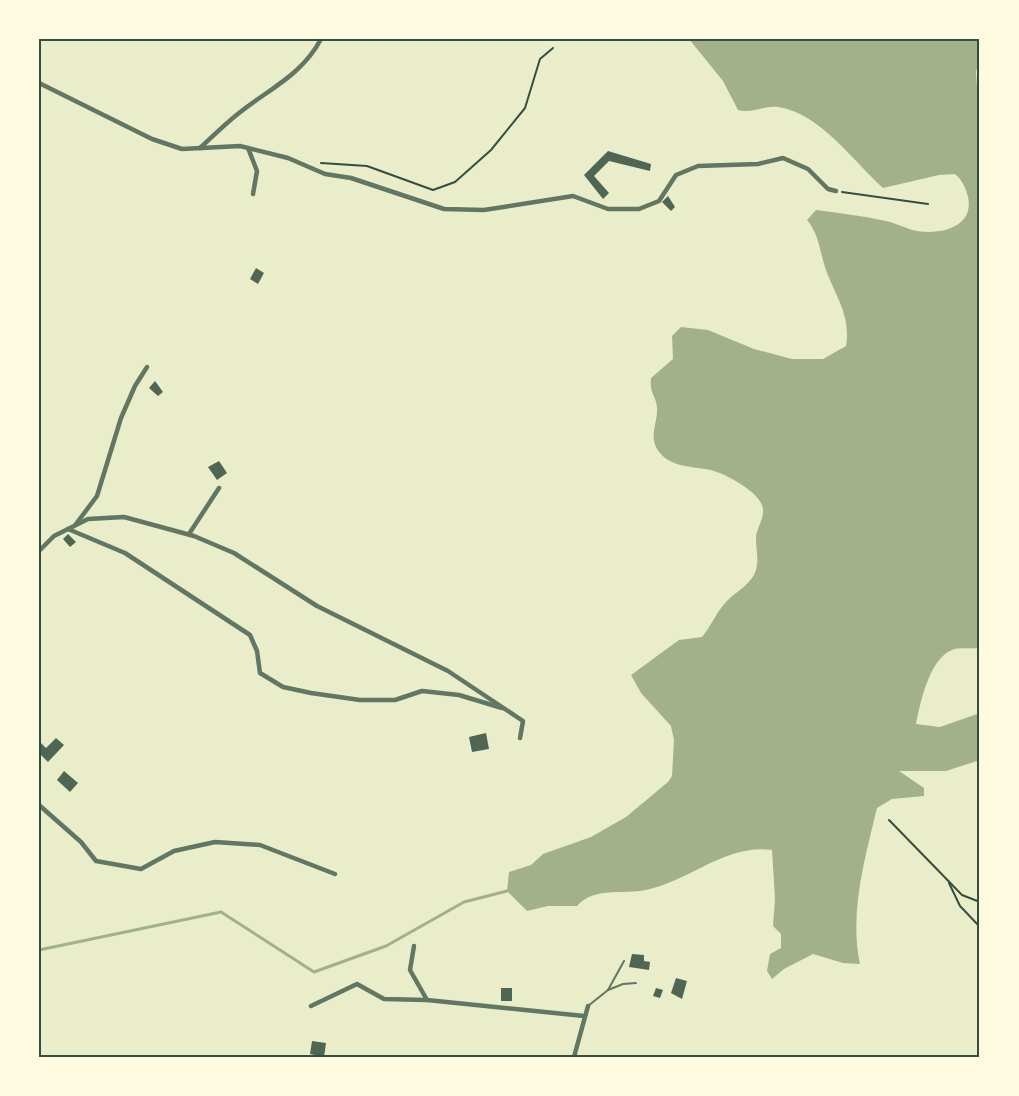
<svg xmlns="http://www.w3.org/2000/svg" width="1019" height="1096" font-family="'Source Serif 4',serif">
<rect width="100%" height="100%" fill="#e9edc9"/>
<path fill="#a3b18a" d="M689,39H980V63L976,71L980,138V648C972,649 959,647 952,650C929,659 920,704 916,724L940,727L980,713V760L946,771H899L924,788V796L892,799L877,808C865,858 849,913 860,964L843,963L813,954L784,969L772,979L767,971L770,954L781,948V934L773,926L775,899L772,850C725,844 690,881 646,890C623,895 595,886 577,906H548L527,911L507,891L509,872L531,865L543,854L591,837L626,817L668,782L672,776L674,740L671,726L641,693L631,675L679,640L702,637C711,626 716,613 725,603C735,592 746,588 754,575C760,562 756,552 756,539C756,528 764,520 763,509C762,493 725,473 710,470C692,466 669,468 657,449C649,435 658,422 657,408C657,397 649,394 651,378L673,359L672,336L681,327L708,330L754,349L792,359H823L846,346C851,318 837,298 827,273C820,255 820,235 807,220L816,210C839,213 863,216 886,221C895,223 903,227 912,230C936,236 975,229 968,197C966,188 962,180 955,174L939,175L883,188C855,163 819,112 778,107C764,105 752,114 738,110L723,81Z"/>
<g fill="none" stroke-linecap="round" stroke-linejoin="round">
<polyline stroke="#a3b18a" stroke-width="3" points="39,950 221,912 314,972 386,946 464,902 507,891"/>
</g>
<g fill="#4f6655">
<polygon points="608,151 651,164 650,171 609,161 594,176 609,193 603,199 584,175"/>
<polygon points="668,196 675,207 671,211 662,202"/>
<polygon points="256,268 264,273 258,284 250,279"/>
<polygon points="155,381 163,392 158,396 149,388"/>
<polygon points="219,461 227,473 217,480 208,467"/>
<polygon points="68,534 76,542 70,547 63,539"/>
<polygon points="486,733 489,749 472,752 469,737"/>
<polygon points="56,738 64,745 48,762 39,753 39,741 46,748"/>
<polygon points="64,771 78,783 70,792 57,780"/>
<polygon points="632,954 644,955 644,961 650,962 649,970 629,967"/>
<polygon points="676,978 687,981 682,999 671,993"/>
<rect x="501" y="988" width="11" height="13"/>
<polygon points="656,988 663,990 660,998 653,996"/>
<polygon points="312,1041 326,1043 324,1057 310,1054"/>
</g>
<g fill="none" stroke-linecap="round" stroke-linejoin="round">
<g stroke="#344e41" stroke-width="2">
<polyline points="321,163 367,166 433,190 455,182 491,150 525,108 540,59 553,48"/>
<polyline points="842,192 928,204"/>
<polyline points="889,820 962,895 980,902"/>
<polyline points="949,883 960,906 980,927"/>
</g>
<g stroke="#617663" stroke-width="2">
<polyline points="608,990 623,984 636,983"/>
<polyline points="588,1006 608,990 624,961"/>
</g>
<g stroke="#617663" stroke-width="4.5">
<polyline points="39,83 152,139 182,149 240,146 288,158 325,174 351,178 444,209 484,210 573,196 608,209 639,209 659,201 676,175 698,166 758,164 783,158 808,169 828,189 836,191"/>
<path d="M200,148C213,136 225,124 239,113C269,89 302,75 321,39"/>
<polyline points="248,148 257,171 253,194"/>
<polyline points="76,524 97,496 121,418 135,386 147,367"/>
<polyline points="68,529 125,553 250,635 257,651 260,673 283,687 311,693 360,700 395,700 422,691 459,695 502,708"/>
<polyline points="189,534 219,488"/>
<polyline points="39,551 54,536 88,519 124,517 194,536 234,553 317,606 448,671 523,721 520,738"/>
<polyline points="39,805 81,842 96,861 141,869 174,851 215,842 260,845 335,874"/>
<polyline points="414,946 410,970 427,1000"/>
<polyline points="311,1006 357,984 384,999 427,1000 584,1016"/>
<polyline points="574,1057 588,1006"/>
</g>
</g>
<rect width="1019" height="1096" fill="none" stroke="#fefae0" stroke-width="81"/>
<rect x="40" y="40" width="938" height="1016" fill="none" stroke="#344e41" stroke-width="2"/>
</svg>
